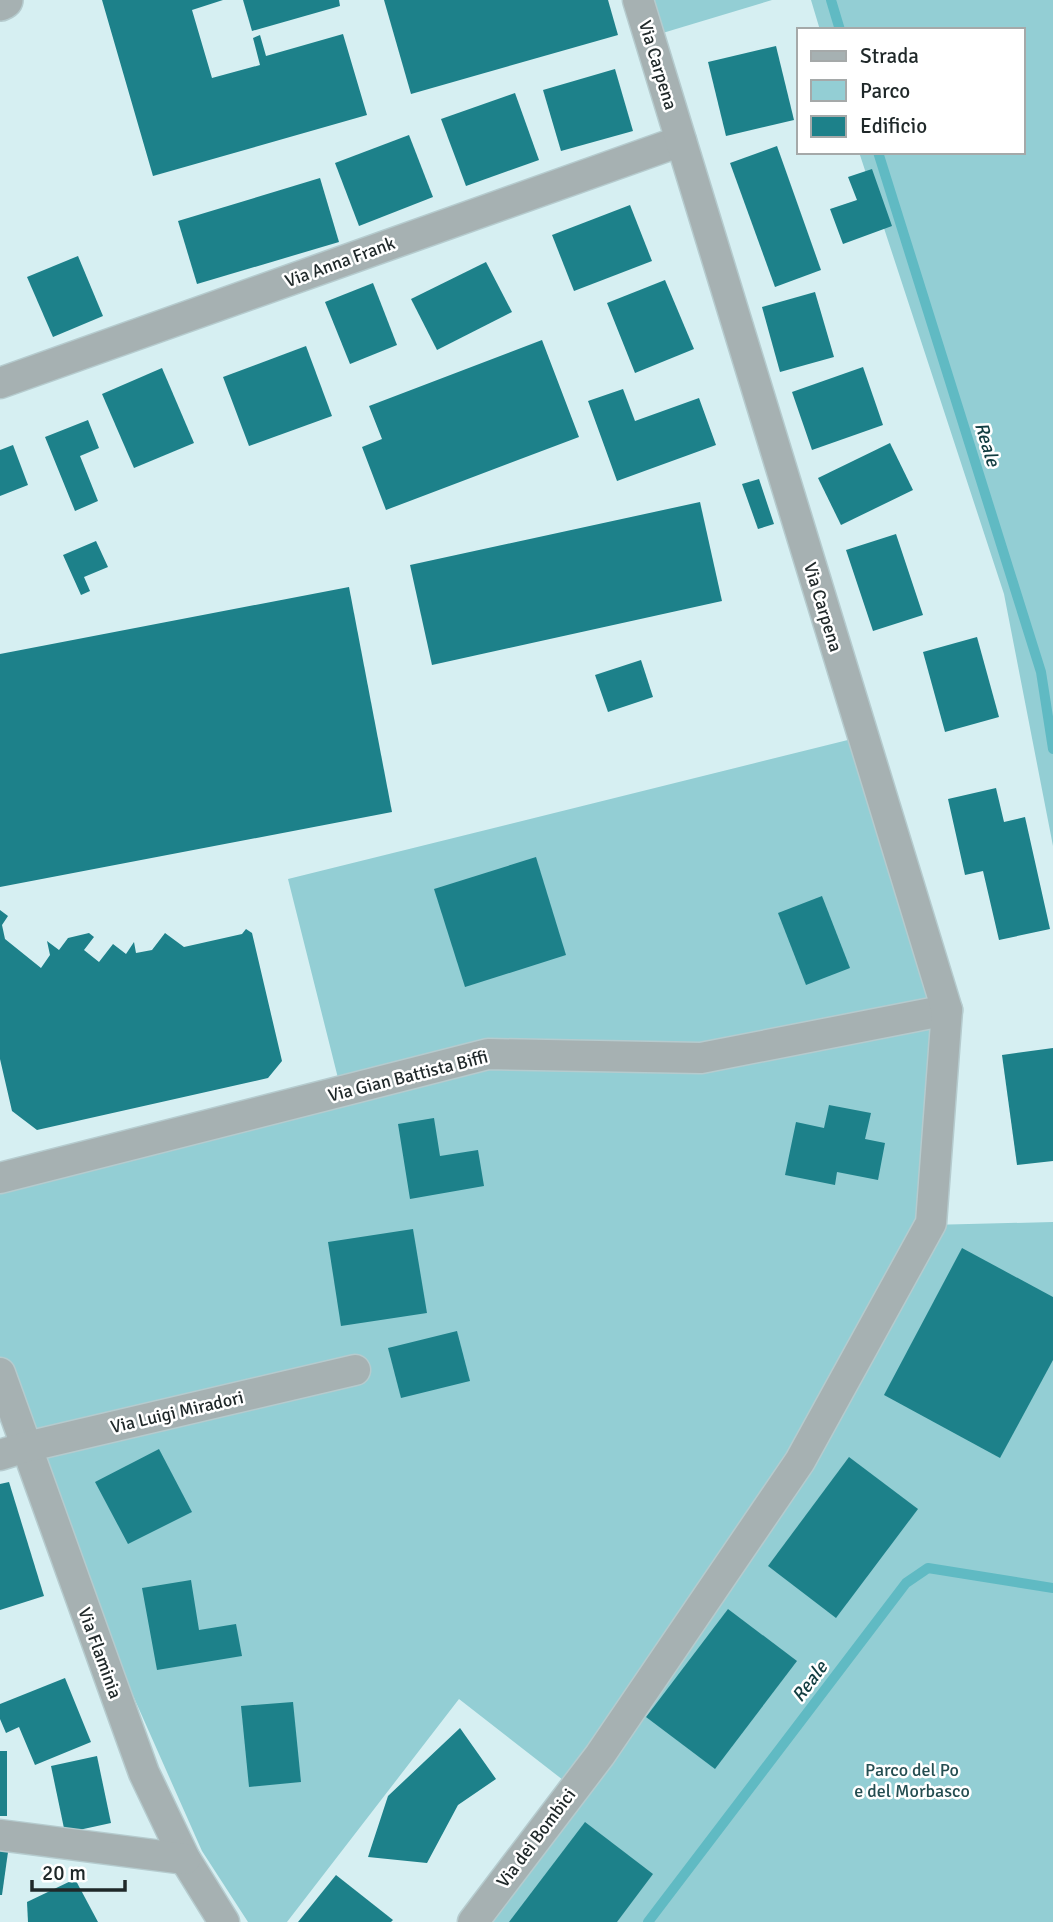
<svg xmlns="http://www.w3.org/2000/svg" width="1053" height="1922" font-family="Signika,sans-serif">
<rect width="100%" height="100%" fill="#d6eff2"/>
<g fill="#93ced4">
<polygon points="645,0 772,0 656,35"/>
<polygon points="811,0 1053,0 1053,846 1004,594 859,152 1023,152 1023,30 820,30"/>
<polygon points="864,736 951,1011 929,1225 1053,1222 1053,1922 458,1922 563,1780 459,1699 287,1922 248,1922 202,1851 25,1452 0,1371 0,1167 343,1098 288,879"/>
</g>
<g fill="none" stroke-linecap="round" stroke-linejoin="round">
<g stroke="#60bac3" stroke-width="10">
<polyline points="831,0 840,30"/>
<polyline points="878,152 1041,672 1053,749"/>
<polyline points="648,1922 906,1583 928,1568 1053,1588"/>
</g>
</g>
<g fill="#1d818a">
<polygon points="102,0 223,0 192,10 212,78 260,65 253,38 260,35 266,56 343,34 367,115 153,176"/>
<polygon points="243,0 339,0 340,6 252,31"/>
<polygon points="384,0 608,0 618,35 411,94"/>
<polygon points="776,46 794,120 726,136 708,62"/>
<polygon points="615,69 633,131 561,151 543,90"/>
<polygon points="515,93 539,160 466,186 441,119"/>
<polygon points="409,135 433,197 359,226 335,163"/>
<polygon points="777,146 821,270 775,287 730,163"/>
<polygon points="872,169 892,226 843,244 830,209 857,200 848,177"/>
<polygon points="320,178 339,242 197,284 178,221"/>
<polygon points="630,205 652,261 574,291 552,235"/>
<polygon points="78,256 103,316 53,337 27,277"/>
<polygon points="486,262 512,312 437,350 411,299"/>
<polygon points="665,280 694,349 635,373 607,303"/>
<polygon points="373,283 397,345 350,364 325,302"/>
<polygon points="815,292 834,357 780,372 762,307"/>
<polygon points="542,340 579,437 386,510 362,447 382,439 369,406"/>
<polygon points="306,346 332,416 249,446 223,377"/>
<polygon points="863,367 883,425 812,450 792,392"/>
<polygon points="162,368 194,443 134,468 102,394"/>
<polygon points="623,389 635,421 699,398 716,445 617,481 588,401"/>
<polygon points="88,420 99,448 80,456 98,501 75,511 45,437"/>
<polygon points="890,443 913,490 841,525 818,478"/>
<polygon points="13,445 28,485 0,496 0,450"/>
<polygon points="759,479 774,524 758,529 742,484"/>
<polygon points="700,502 722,601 432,665 410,565"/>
<polygon points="896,534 923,615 873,631 846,550"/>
<polygon points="96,541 108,567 84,577 90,591 81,595 63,555"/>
<polygon points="349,587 392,812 0,887 0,654"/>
<polygon points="977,637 999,717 945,732 923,652"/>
<polygon points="641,660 653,697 608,712 595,675"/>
<polygon points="996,788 1004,822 1025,817 1050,929 999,940 983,871 965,875 948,799"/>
<polygon points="536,857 566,955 465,987 434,889"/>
<polygon points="822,896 850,968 806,985 778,913"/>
<polygon points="0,910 8,916 2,925 5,939 41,968 50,955 47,941 59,950 68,938 89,933 94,937 84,950 99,962 113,944 126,954 134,942 136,953 152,950 165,933 184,947 242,934 246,929 252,933 282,1061 268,1078 37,1130 12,1111 0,1059"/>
<polygon points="1053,1048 1053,1161 1017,1165 1002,1055"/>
<polygon points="829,1105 871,1113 865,1139 885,1143 878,1180 837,1172 835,1185 785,1175 796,1122 824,1128"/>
<polygon points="434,1118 440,1156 478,1150 484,1186 410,1199 398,1124"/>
<polygon points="413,1229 427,1313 341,1326 328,1242"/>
<polygon points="962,1248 1053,1297 1053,1360 1000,1458 884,1395"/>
<polygon points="457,1331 470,1381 401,1398 388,1348"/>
<polygon points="159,1449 192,1512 128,1544 95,1482"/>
<polygon points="849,1457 918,1509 836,1618 768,1566"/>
<polygon points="9,1482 44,1596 0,1610 0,1484"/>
<polygon points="191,1580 199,1630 236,1624 242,1656 157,1670 142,1588"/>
<polygon points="728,1609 797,1661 715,1769 646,1717"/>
<polygon points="65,1678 91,1742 35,1765 19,1727 6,1733 0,1719 0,1704"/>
<polygon points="293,1702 301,1782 249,1787 241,1706"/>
<polygon points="460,1728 496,1779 458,1805 427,1863 368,1857 388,1796"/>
<rect x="0" y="1751" width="7" height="65"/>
<polygon points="97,1756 111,1823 65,1833 51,1766"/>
<polygon points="585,1822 653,1874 617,1922 509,1922"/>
<polygon points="0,1851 8,1852 2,1895 0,1895"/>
<polygon points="336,1875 393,1920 391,1922 298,1922"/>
<polygon points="75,1879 98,1922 28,1922 27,1902"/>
</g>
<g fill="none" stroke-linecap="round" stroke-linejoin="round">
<g stroke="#b5cbce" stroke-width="33">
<g id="minor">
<polyline points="0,383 681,141"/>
<polyline points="0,1178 488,1054 701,1058 947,1010"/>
<polyline points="0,1373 144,1773 185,1859 224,1922"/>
<polyline points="0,1455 26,1447 355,1370"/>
<polyline points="0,1835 185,1859"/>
<polyline points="473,1922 600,1755 800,1461 931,1223 947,1010 638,0"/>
</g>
</g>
<g stroke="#b5cbce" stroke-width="40">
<polyline id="tertiary" points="0,2 4,0"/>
</g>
<use href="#minor" stroke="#a6b1b2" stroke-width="30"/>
<use href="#tertiary" stroke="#a6b1b2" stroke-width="37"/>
</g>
<g text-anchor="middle" stroke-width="5" stroke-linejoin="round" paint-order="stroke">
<g font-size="18" fill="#1f2829" stroke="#fff">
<text transform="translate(658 65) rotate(73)" y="6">Via Carpena</text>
<text transform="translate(340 262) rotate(-20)" y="6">Via Anna Frank</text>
<text transform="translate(823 607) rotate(73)" y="6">Via Carpena</text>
<text transform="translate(408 1076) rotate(-14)" y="6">Via Gian Battista Biffi</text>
<text transform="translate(177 1412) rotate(-13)" y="6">Via Luigi Miradori</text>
<text transform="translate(100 1653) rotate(70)" y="6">Via Flaminia</text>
<text transform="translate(536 1838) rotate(-53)" y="6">Via dei Bombici</text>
</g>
<g font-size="18" fill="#244d51" stroke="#fff">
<text x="912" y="1776">Parco del Po<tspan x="912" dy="21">e del Morbasco</tspan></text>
</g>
<g font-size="19" font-style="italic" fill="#123d41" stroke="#fff">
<text transform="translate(988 444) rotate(73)" y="7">Reale</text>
<text transform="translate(809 1681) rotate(-53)" y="7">Reale</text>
</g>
</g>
<rect x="797" y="28" width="228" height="126" fill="#ffffff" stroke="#a5a9a9" stroke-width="2"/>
<rect x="811" y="51" width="35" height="10" fill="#a6b1b2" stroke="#a5a9a9" stroke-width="2"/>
<text x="860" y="63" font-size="21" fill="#1f2829">Strada</text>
<rect x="811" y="80" width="35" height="21" fill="#93ced4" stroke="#a5a9a9" stroke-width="2"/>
<text x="860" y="98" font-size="21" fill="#1f2829">Parco</text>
<rect x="811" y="116" width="35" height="21" fill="#1d818a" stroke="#a5a9a9" stroke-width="2"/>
<text x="860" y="133" font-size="21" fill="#1f2829">Edificio</text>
<path d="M32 1880v10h93v-10" fill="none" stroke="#1f2829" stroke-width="3.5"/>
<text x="42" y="1880" font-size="21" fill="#1f2829" stroke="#ffffff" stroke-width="5" paint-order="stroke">20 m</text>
</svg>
